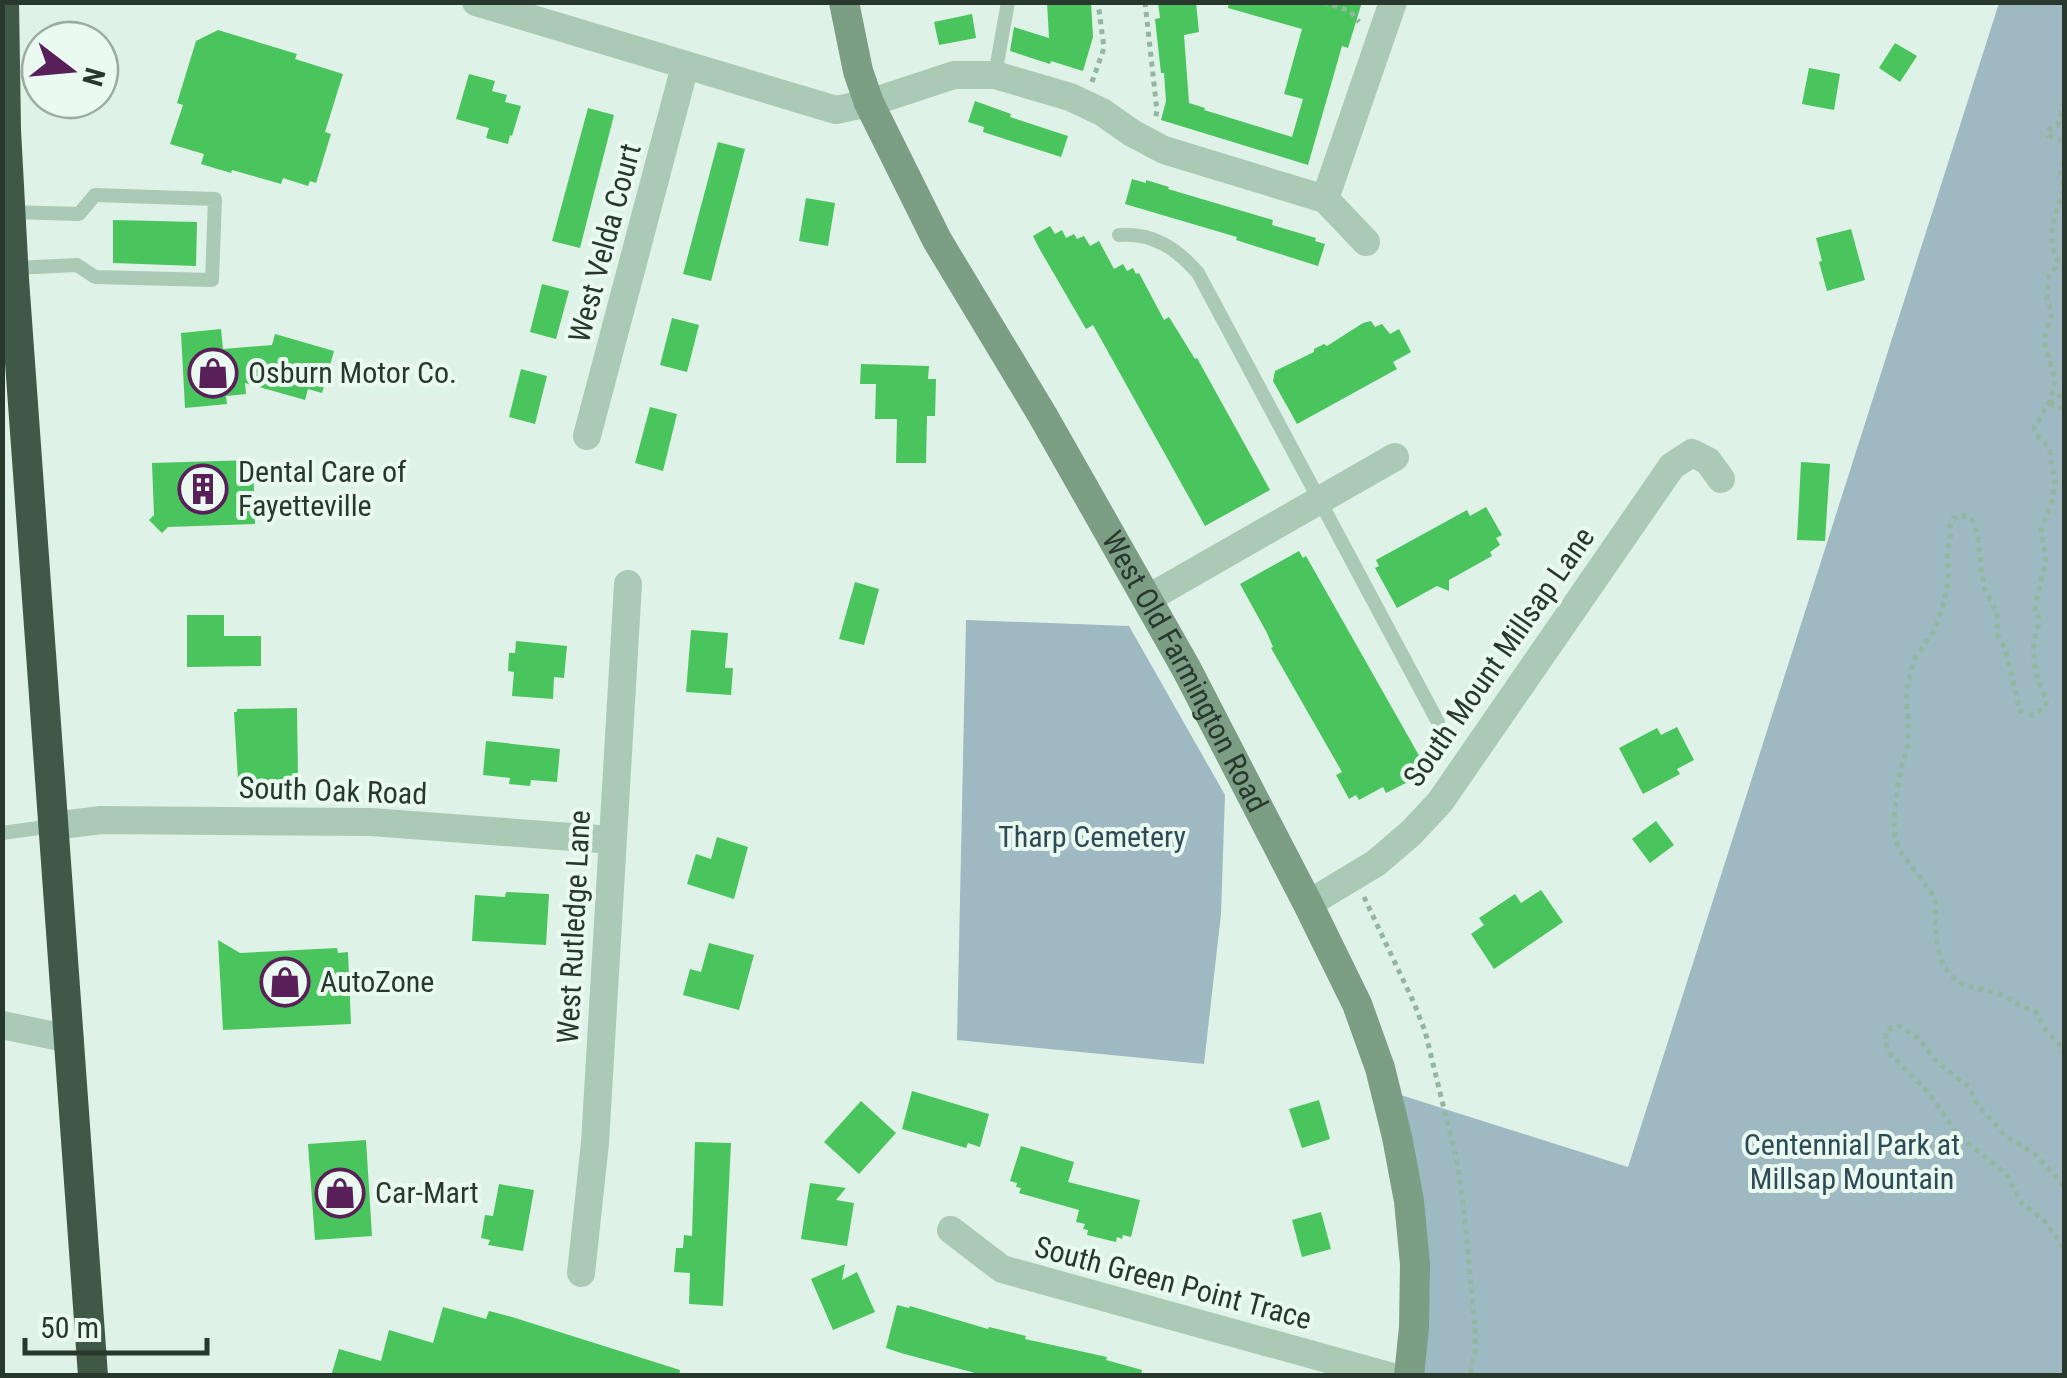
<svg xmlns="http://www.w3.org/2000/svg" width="2067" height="1378" font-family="'Roboto Condensed',sans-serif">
<rect width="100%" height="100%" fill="#def2e7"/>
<g fill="#9eb9c1">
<polygon points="1999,3 2064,3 2064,1375 1409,1375 1414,1327 1385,1090 1628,1167"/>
<polygon points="966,620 1129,626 1225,795 1221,914 1204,1064 957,1040"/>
</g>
<g fill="#4ac45d">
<polygon points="1047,2 1091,2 1093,37 1083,71 1051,61 1050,64 1010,51 1014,27 1049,38"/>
<polygon points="1158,2 1196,2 1199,32 1184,35 1189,103 1205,108 1204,110 1292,137 1303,99 1284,94 1302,29 1228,8 1229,2 1362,2 1348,48 1342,46 1308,165 1161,120 1166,101 1164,73 1161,73 1155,19 1160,18"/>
<polygon points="972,14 976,38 939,45 934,22"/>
<polygon points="218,30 297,54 295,59 343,74 325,132 331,134 316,183 310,181 308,186 283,178 281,184 232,170 231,173 201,164 204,154 170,144 183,105 177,103 196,41"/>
<polygon points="1895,43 1917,56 1900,82 1879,68"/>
<polygon points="1809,68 1840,74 1834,110 1802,104"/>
<polygon points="469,74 495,81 492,91 507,95 505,102 521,106 512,136 510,135 508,144 486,138 489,128 456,119"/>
<polygon points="975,101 1011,114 1010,117 1068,136 1061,157 983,132 984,127 968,122"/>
<polygon points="588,108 614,115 580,248 552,241"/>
<polygon points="718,142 745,149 711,281 683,274"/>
<polygon points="1132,179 1146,183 1146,180 1169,187 1168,189 1273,220 1272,225 1316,238 1315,241 1325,244 1318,266 1236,240 1237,237 1230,235 1125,204"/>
<polygon points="806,198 835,203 828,246 799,241"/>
<polygon points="113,220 197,222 196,266 113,263"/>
<polygon points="1050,226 1055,234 1062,230 1066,238 1074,234 1077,239 1084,236 1090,246 1099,241 1114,269 1123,264 1127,271 1133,268 1136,274 1139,273 1164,320 1169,317 1195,359 1197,358 1270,490 1205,526 1093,325 1086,329 1039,248 1033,236"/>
<polygon points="1851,229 1865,280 1827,291 1819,262 1822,261 1816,238"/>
<polygon points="542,284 569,291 556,339 530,332"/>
<polygon points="672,318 699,325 687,372 660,365"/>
<polygon points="1371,321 1375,327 1382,324 1390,334 1399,329 1411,352 1393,362 1397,369 1297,424 1273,381 1275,371 1314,352 1314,349 1324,344 1327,346 1363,323"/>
<polygon points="221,329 223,349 272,345 275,334 334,351 322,393 308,389 305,400 245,383 246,394 226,396 227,404 185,408 181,333"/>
<polygon points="861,364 929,366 928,379 936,379 935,416 927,416 926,463 896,463 897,419 875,419 876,384 860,384"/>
<polygon points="521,369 547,376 535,424 509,417"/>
<polygon points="650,407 677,414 663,471 635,463"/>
<polygon points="253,460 255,524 168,527 162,533 149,520 154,515 152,463"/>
<polygon points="1801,462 1830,464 1825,541 1797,540"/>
<polygon points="1486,507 1502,535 1496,538 1500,545 1490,552 1492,556 1449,580 1449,591 1437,586 1397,608 1375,568 1379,566 1376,560 1467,510 1470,516"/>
<polygon points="1299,551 1303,558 1306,556 1421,759 1413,764 1416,769 1405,776 1408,782 1386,793 1383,787 1359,800 1356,795 1349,799 1336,775 1342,772 1271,648 1273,647 1267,633 1240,584"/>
<polygon points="855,582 879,589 864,645 839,639"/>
<polygon points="187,615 224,615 224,636 261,636 261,666 187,667"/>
<polygon points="691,630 728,633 725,668 733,668 731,695 686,692"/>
<polygon points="516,641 567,646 564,678 554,677 553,699 512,696 514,672 508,671 509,653 515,653"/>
<polygon points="297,708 298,779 281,779 281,782 256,783 255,780 238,780 234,712 237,712 237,709"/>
<polygon points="1677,727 1694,760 1677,769 1680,774 1643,794 1619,748 1657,728 1661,735"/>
<polygon points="486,741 560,749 557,782 531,780 530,786 509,784 510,778 483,775"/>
<polygon points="1656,821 1674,845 1650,863 1632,839"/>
<polygon points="717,837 748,847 734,899 687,884 696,854 711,859"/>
<polygon points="1541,890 1563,922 1494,969 1471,934 1484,925 1479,918 1515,894 1521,903"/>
<polygon points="506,892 549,894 546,945 472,941 475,895 505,897"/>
<polygon points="218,940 240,953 337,948 338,953 348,952 351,1024 223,1030"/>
<polygon points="709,943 754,955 739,1010 683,995 690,969 701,972"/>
<polygon points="912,1091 989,1114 980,1147 968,1143 966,1148 902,1129"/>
<polygon points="1319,1100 1330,1139 1302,1148 1289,1109"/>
<polygon points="861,1101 896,1133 859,1174 824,1142"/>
<polygon points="366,1140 372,1236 315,1240 308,1144"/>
<polygon points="695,1142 731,1143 723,1306 689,1304 690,1273 674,1272 676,1248 683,1248 684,1235 692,1236"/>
<polygon points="1021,1146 1074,1162 1068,1182 1140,1200 1131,1237 1123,1235 1122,1239 1117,1237 1116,1242 1087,1235 1088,1230 1083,1229 1085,1224 1076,1222 1079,1210 1019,1193 1021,1188 1016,1187 1017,1183 1010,1181"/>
<polygon points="810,1183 846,1188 836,1200 854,1203 847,1246 801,1239"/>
<polygon points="499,1184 534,1190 523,1251 488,1245 490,1240 481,1238 485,1215 493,1216"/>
<polygon points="1321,1212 1331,1249 1302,1257 1292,1220"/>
<polygon points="845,1264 842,1280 857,1272 875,1312 833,1330 811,1279"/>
<polygon points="897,1305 909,1308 910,1306 988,1329 989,1327 1026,1336 1025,1339 1107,1357 1106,1360 1142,1370 1141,1376 986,1376 901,1353 886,1348"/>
<polygon points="443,1307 486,1319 489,1311 512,1317 680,1370 679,1376 331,1376 339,1349 381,1361 389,1330 433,1343"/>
</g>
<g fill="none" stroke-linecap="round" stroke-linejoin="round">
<g stroke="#94b6a0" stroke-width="5" stroke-dasharray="5 5" stroke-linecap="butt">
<polyline points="1145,2 1157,111 1155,119"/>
<polyline points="1323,2 1350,11 1359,22"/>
<polyline points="1092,82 1104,48 1098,2"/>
<polyline points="2064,102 2058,125 2049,130 2048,136 2059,139 2064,149"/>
<polyline points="2064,161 2061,173 2064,188"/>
<path d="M2064,190C2056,212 2045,237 2058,259L2055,268L2049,276L2047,299L2052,312L2044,341L2055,380L2051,400L2034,428L2036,435L2049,447L2055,482L2052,501L2041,530L2046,560L2035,606V613L2039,618C2039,627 2035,634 2034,643C2032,664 2038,683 2047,701L2045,707L2033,715L2020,711L2005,648L1998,636L1997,613L1984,587L1977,533L1972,520L1967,516L1960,515L1953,519L1950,526L1951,533L1947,556L1949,579L1944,602L1935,629L1914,660L1907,688L1906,702L1908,716V745L1899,776L1894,817L1895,838L1900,851L1931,892L1935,900C1936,930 1932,968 1963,984C1976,990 1989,989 2001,995C2013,1000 2022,1008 2036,1012L2045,1029L2062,1047L2064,1054"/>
<polyline points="2064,372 2064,382"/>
<polyline points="2049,404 2064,409"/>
<polyline points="2050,404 2058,398 2064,388"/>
<polyline points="1364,897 1414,1003 1425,1031 1457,1162 1464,1210 1475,1329 1475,1351 1470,1376"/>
<polyline points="2064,1186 2034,1153 2004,1135 1978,1105 1969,1087 1936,1061 1918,1038 1900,1026 1887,1029 1885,1042 1890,1054 1928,1092 1959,1136 2007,1175 2022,1204 2043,1219 2064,1248"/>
</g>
<g stroke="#aacab6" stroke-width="14">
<polyline points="995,75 1008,2"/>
<polyline points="11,212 79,214 95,195 215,199 212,280 95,277 77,265 14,268"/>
<path d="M1119,235C1153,232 1177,249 1198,273L1438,722"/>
<polyline points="2,833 53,826"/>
</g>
<g stroke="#aacab6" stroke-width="28">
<polyline points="476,2 836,110 869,103 954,75 995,75 1070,97 1102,112 1132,133 1164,150 1325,199 1366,242"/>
<polyline points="1325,199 1393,2"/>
<polyline points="587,436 685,66"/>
<polyline points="1147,599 1395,457"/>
<polyline points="53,826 101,820 371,822 612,840"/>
<polyline points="1308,904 1376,863 1411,833 1440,802 1672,466 1692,453 1708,461 1721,479"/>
<polyline points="2,1025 70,1039"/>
<polyline points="951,1230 1002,1269 1389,1376"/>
<polyline points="581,1273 595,1143 628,584"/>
</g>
<path stroke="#7b9e85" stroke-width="30" id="s1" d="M844,2L858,71L869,103L937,240L1043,416L1186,668L1308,904L1357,1004L1380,1068L1397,1137L1409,1201L1415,1264L1414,1327L1409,1376"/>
<polyline stroke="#405946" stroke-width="30" points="4,2 6,130 14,279 93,1376"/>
</g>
<defs>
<g id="shop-ring" transform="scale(2.5)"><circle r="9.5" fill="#eafaf1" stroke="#581f59" stroke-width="1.5"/><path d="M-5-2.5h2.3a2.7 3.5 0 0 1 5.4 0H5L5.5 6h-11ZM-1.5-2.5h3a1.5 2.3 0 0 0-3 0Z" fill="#581f59"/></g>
<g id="building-ring" transform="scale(2.5)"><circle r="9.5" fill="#eafaf1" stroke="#581f59" stroke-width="1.5"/><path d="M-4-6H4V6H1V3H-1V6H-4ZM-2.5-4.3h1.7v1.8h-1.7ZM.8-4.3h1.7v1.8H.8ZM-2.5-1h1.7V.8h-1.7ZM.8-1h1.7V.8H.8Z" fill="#581f59"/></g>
</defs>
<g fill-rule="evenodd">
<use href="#shop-ring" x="213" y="373"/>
<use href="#building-ring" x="203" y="489"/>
<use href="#shop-ring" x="285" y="982"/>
<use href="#shop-ring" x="340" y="1193"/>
</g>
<g text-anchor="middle" stroke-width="8" stroke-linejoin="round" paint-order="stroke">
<g font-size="30" fill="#29382d" stroke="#eafaf1">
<text transform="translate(605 243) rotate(-75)" y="10">West Velda Court</text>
<text transform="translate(1499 657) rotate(-55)" y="10">South Mount Millsap Lane</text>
<text dy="10" stroke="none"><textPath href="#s1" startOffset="755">West Old Farmington Road</textPath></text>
<text transform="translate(333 791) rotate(2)" y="10">South Oak Road</text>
<text transform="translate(574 927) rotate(-87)" y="10">West Rutledge Lane</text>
<text transform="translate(1173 1283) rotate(15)" y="10">South Green Point Trace</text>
</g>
<g font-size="30" fill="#29382d" stroke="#eafaf1" text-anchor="start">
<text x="248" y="383">Osburn Motor Co.</text>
<text x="238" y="482">Dental Care of<tspan x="238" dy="34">Fayetteville</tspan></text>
<text x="320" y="992">AutoZone</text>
<text x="375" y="1203">Car-Mart</text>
</g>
<g font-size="30" fill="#2d4b56" stroke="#eafaf1">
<text x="1092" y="847">Tharp Cemetery</text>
<text x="1852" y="1155">Centennial Park at<tspan x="1852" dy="34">Millsap Mountain</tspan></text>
</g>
</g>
<rect width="2067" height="1378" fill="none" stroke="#29382d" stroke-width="10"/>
<g transform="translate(70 70) rotate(106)"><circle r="48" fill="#eafaf1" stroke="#9daca3" stroke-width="2.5"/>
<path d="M0-8L18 38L0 25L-18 38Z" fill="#581f59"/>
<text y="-15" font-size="28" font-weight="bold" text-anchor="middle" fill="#29382d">N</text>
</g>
<path d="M25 1338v15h182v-15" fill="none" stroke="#29382d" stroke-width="5"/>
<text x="40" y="1338" font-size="30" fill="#29382d" stroke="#eafaf1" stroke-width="8" paint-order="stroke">50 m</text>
</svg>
